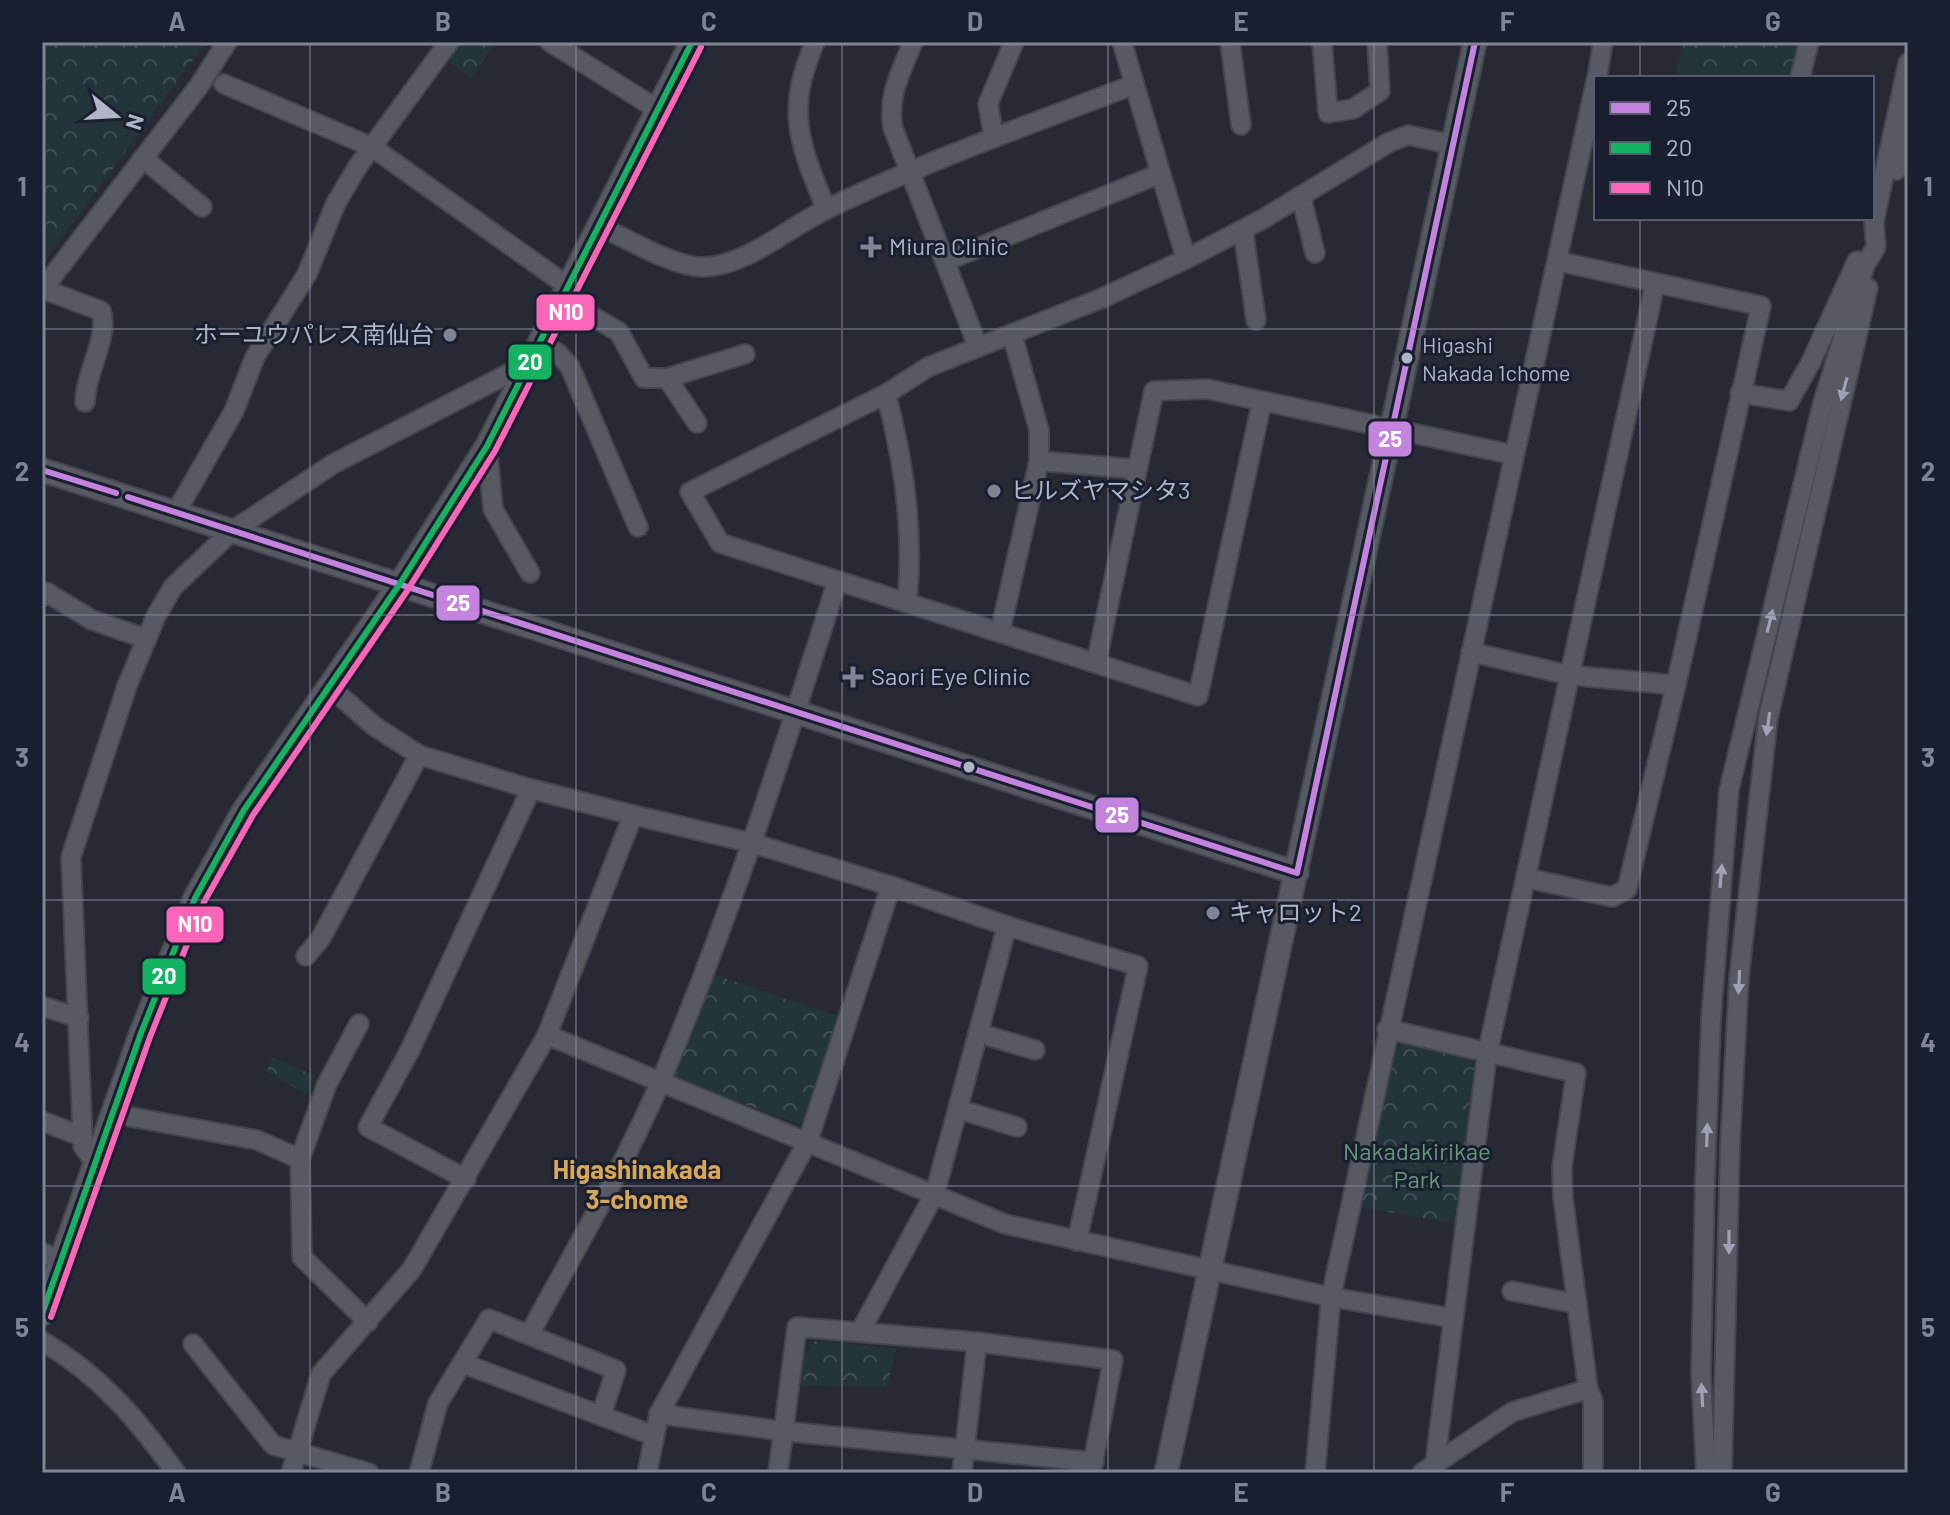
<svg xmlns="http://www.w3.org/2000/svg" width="1950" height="1515" font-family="Barlow,'Noto Sans JP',sans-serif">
<defs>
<pattern id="park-crowns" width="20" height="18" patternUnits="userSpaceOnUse" patternTransform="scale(2)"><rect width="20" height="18" fill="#24343b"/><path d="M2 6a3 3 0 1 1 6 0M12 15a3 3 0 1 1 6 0" fill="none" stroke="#414f56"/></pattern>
</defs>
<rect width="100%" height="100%" fill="#272a35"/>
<g fill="url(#park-crowns)">
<polygon points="42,42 206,42 42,265"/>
<polygon points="462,42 496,42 472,77 448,62"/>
<polygon points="1683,42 1799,42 1790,78 1675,78"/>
<polygon points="712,974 840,1017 805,1126 672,1078"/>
<polygon points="1402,1042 1467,1056 1476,1070 1456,1224 1360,1207 1392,1056"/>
<polygon points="273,1057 315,1076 307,1094 266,1072"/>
<polygon points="815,1341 896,1348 887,1387 802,1386 804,1357"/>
</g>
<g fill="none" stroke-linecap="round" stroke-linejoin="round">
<g stroke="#43464e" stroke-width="22">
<g id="minor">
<polyline points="550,42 657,109"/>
<path d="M815,42C785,112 799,142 826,209"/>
<path d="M913,42C901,72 887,96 893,128L978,347"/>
<polyline points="1122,42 1186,259"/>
<polyline points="1230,42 1241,125"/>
<polyline points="1322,42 1328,113 1353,109 1380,91 1377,42"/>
<polyline points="1597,78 1603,42"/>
<polyline points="1800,78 1809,42"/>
<polyline points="224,84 372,147 569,287"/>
<polyline points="994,138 988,104 1014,42"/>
<polyline points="143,158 202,207"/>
<polyline points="1896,170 1908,122"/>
<polyline points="1301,196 1315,253"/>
<path d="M599,226C626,238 672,266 701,267C744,268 789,227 827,209C926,161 1031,124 1133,85"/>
<polyline points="1243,230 1256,320"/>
<polyline points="946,261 1159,174"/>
<path d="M43,289L101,311C110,335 85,374 85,402"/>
<polyline points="42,290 199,86 227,42"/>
<polyline points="563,299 619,332 644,378 667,378 745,354"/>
<polyline points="542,343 559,354 570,367 638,527"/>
<polyline points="667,378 697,423"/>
<polyline points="1740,393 1789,401 1811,362 1857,261"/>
<path d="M886,394C904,461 914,534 907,603"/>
<polyline points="1262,401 1198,696 720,543 690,492 886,394 928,367 1100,299 1186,259 1263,219 1388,143 1408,135 1454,145"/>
<polyline points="487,446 493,509 530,573"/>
<polyline points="1039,461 1136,469"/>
<polyline points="175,514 234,411 255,357 307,274 336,203 358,166 449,42"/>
<polyline points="42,597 46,592 92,620 147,639"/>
<polyline points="1000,632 1039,461 1039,430 1012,334"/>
<polyline points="1471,652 1568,675 1676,685 1761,306 1557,261"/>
<polyline points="1096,663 1154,391 1207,389 1514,455"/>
<polyline points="419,755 531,789 410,1050 368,1127 466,1179"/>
<polyline points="633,815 752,843 891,886 808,1141 659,1414 647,1473"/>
<polyline points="1527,878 1612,897 1627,889 1676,685"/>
<polyline points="1007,926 1138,966 1077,1241"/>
<polyline points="306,956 321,938 419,755 374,726 330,687"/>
<polyline points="42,1006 79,1018"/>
<polyline points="359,1024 327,1084 300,1159 302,1257 368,1322"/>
<polyline points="1387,1029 1576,1073 1562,1167 1563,1197 1588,1389 1593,1401 1593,1473"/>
<polyline points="978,1033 1035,1050"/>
<polyline points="547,1035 1005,1224 1331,1297 1452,1318"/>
<polyline points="958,1109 1017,1127"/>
<polyline points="115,1114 257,1140 300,1159"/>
<polyline points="42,1121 83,1137"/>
<polyline points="97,1166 83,1146 71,857 127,686 156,616 173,587 232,531 333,464 531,362"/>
<polyline points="42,1252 62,1262"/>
<polyline points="1512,1291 1577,1304"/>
<polyline points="860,1332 935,1193 1007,926 891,886"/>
<polyline points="529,1335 616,1370 601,1416"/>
<path d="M42,1341C99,1374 138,1420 176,1473"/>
<polyline points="977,1342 1113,1360 1091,1473"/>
<polyline points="193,1344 273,1445 369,1473"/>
<polyline points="462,1363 652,1435"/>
<polyline points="659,1414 782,1431 1094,1462"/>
<polyline points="1435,1464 1487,1055 1655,284"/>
<polyline points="291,1473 321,1374 412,1269 547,1035 633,815 531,789"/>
<path d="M419,1473L438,1403L489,1319L529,1335C574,1252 622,1170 660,1083C729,920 784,750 837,582"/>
<polyline points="778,1473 797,1327 977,1342 962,1473"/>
<polyline points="1315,1473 1331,1297 1596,81"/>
<polyline points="1422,1473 1512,1412 1588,1389"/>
<polyline points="1706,1473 1701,1375 1705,1179 1711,1019 1729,790 1822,406 1865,265 1876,247 1874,222 1908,63"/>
<polyline points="1722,1473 1730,1146 1739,978 1768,718 1868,288"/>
</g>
</g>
<g stroke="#43464e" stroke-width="26">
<g id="tertiary">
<polyline points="42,470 1297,873"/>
<polyline points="42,1314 141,1033 195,898 244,810 399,585 487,446 692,42"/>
<polyline points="1166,1473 1475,42"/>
</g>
</g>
<use href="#minor" stroke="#575963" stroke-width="18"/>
<use href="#tertiary" stroke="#575963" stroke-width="22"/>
<g stroke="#1a1f30" stroke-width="12">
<g id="bus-1">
<polyline points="42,470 116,493"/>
<polyline points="128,497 1297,873 1475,42"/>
</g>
</g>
<g stroke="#1a1f30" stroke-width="12">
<polyline id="bus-2" points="42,1314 141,1033 195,898 244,810 399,585 487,446 692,42"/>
</g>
<g stroke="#1a1f30" stroke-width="12">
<polyline id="bus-3" points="51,1317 150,1037 204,902 253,815 407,591 495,451 701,47"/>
</g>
<use href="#bus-1" stroke="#c483df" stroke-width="6"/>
<use href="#bus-2" stroke="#13b361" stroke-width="6"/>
<use href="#bus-3" stroke="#fa66b7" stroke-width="6"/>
</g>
<defs><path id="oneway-solid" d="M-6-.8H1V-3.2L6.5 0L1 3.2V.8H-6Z" transform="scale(2)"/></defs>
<g fill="#9ea2b3">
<use href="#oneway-solid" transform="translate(1844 389) rotate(105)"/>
<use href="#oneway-solid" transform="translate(1770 621) rotate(-76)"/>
<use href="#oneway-solid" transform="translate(1768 724) rotate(98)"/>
<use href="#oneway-solid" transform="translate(1721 876) rotate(-85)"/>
<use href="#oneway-solid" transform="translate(1739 982) rotate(93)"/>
<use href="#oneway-solid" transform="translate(1707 1135) rotate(-88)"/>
<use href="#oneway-solid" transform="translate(1729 1242) rotate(90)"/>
<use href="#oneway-solid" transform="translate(1702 1395) rotate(-93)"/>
</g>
<path fill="none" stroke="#808494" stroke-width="2" stroke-opacity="0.55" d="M310,42V1473M576,42V1473M842,42V1473M1108,42V1473M1374,42V1473M1640,42V78M1640,218V1473M42,329H1908M42,615H1908M42,900H1908M42,1186H1908"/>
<g fill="#808494" stroke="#1a1f30" stroke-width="3">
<path d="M867 235h8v8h8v8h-8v8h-8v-8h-8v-8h8z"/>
<circle cx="450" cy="335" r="8"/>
<circle cx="994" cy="491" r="8"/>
<path d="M849 665h8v8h8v8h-8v8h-8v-8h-8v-8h8z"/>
<circle cx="1213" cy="913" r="8"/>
</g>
<g fill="#b0b4c7" stroke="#1a1f30" stroke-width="3">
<circle cx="1407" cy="358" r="7"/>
<circle cx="969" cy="767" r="7"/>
</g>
<g text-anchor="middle" stroke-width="6" stroke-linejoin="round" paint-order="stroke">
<g font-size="22" fill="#b0b4c7" stroke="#1a1f30" text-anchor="start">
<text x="1422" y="353">Higashi<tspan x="1422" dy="28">Nakada 1chome</tspan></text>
</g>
<g font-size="24" fill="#b0b4c7" stroke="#1a1f30" text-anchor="start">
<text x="889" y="255">Miura Clinic</text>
<text x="434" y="343" text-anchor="end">ホーユウパレス南仙台</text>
<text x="1010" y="499">ヒルズヤマシタ3</text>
<text x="871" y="685">Saori Eye Clinic</text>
<text x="1229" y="921">キャロット2</text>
</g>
<g font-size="24" fill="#66997b" stroke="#1a1f30">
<text x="1417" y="1160">Nakadakirikae<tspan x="1417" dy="28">Park</tspan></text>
</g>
<g font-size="26" font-weight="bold" fill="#d8a75a" stroke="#1a1f30">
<text x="637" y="1179">Higashinakada<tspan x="637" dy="30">3-chome</tspan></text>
</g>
</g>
<g stroke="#1a1f30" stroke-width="3">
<rect x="535" y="293" width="61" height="39" rx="8" fill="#fa66b7"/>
<rect x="507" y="343" width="46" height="38" rx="8" fill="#13b361"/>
<rect x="1367" y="420" width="46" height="38" rx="8" fill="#c483df"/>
<rect x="435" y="584" width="46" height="38" rx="8" fill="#c483df"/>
<rect x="1094" y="796" width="46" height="38" rx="8" fill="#c483df"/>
<rect x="165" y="905" width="60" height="39" rx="8" fill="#fa66b7"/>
<rect x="141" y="957" width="46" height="39" rx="8" fill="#13b361"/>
</g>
<g font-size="22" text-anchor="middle" font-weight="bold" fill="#fff">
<text x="566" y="320">N10</text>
<text x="530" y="370">20</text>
<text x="1390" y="447">25</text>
<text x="458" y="611">25</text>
<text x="1117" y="823">25</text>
<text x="195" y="932">N10</text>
<text x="164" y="984">20</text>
</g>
<rect width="1950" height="1515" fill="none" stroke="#1a1f30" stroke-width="88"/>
<rect x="1594" y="76" width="280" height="144" fill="#1a1f30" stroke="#565b6c" stroke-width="2"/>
<rect x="1610" y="102" width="40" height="12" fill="#c483df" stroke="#565b6c" stroke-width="2"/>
<text x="1666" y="116" font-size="24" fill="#b0b4c7">25</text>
<rect x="1610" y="142" width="40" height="12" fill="#13b361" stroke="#565b6c" stroke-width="2"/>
<text x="1666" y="156" font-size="24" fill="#b0b4c7">20</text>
<rect x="1610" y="182" width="40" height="12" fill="#fa66b7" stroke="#565b6c" stroke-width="2"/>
<text x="1666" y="196" font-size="24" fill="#b0b4c7">N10</text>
<g transform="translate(116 116) rotate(108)" stroke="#1a1f30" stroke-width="6" paint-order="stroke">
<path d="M0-6L14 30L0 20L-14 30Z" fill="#b0b4c7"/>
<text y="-12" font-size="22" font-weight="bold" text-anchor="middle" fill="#b0b4c7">N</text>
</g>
<rect x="44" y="44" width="1862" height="1427" fill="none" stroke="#808494" stroke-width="3"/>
<g font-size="26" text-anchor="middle" font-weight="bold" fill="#808494">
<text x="177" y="31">A</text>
<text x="443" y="31">B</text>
<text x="709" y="31">C</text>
<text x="975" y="31">D</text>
<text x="1241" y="31">E</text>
<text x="1507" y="31">F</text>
<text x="1773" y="31">G</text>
<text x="22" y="196">1</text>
<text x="1928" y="196">1</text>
<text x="22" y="481">2</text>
<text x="1928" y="481">2</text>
<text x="22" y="767">3</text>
<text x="1928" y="767">3</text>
<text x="22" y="1052">4</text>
<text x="1928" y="1052">4</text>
<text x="22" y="1337">5</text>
<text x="1928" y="1337">5</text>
<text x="177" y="1502">A</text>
<text x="443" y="1502">B</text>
<text x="709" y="1502">C</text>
<text x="975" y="1502">D</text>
<text x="1241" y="1502">E</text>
<text x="1507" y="1502">F</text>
<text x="1773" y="1502">G</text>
</g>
</svg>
